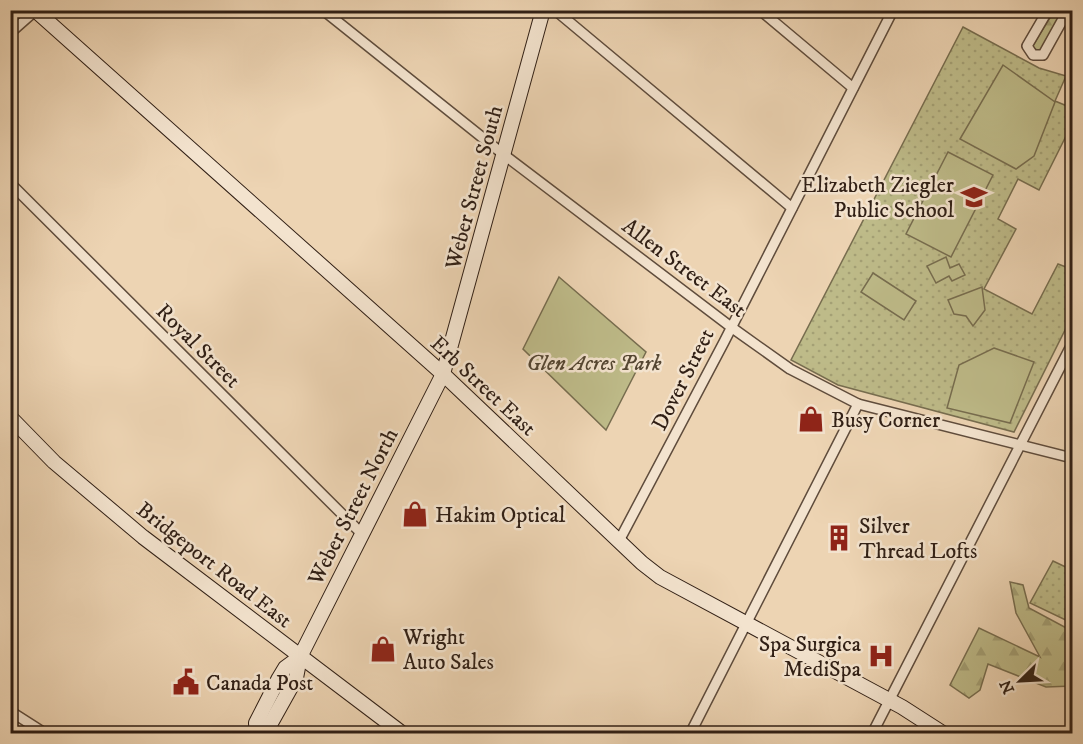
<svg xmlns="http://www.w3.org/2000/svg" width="1083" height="744" font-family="'IM FELL DW Pica',serif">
<defs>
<pattern id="grass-dots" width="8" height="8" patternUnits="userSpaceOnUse" patternTransform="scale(1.5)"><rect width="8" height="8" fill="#bebb89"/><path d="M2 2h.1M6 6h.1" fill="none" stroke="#a4a075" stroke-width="1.8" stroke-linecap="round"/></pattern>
<pattern id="forest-firs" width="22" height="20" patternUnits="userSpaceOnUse" patternTransform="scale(1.5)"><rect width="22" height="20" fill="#bebb89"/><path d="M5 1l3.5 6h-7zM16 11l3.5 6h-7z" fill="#a4a075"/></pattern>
</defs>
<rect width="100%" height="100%" fill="#edd4b3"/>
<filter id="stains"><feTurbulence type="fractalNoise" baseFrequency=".00333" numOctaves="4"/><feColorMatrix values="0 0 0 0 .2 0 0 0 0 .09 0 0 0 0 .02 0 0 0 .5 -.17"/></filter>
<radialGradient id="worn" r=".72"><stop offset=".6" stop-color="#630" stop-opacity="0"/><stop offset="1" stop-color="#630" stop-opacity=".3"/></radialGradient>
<g fill="url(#grass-dots)" stroke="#776d4f" stroke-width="1.5">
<polygon points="963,27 1039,68 1066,76 1055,101 1072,108 1072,124 1039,190 1018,179 998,219 1016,229 984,289 1032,314 1058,264 1066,267 1072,254 1072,316 1014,432 838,385 791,360"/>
<polygon points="1053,561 1072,570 1072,623 1030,603"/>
</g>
<g fill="url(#forest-firs)" stroke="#776d4f" stroke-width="1.5">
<polygon points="1054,11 1063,11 1040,52 1032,47"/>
<polygon points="1010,582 1023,585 1029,608 1072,631 1072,686 1046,687 988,664 980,690 969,698 950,685 979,628 1040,657 1016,613"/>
</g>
<g fill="#bebb89" stroke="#776d4f" stroke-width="1.5">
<polygon points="1003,65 1055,102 1034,156 1016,169 960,139"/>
<polygon points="948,152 993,175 951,257 906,234"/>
<polygon points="946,257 950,268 959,264 965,275 952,281 949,276 936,283 927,266"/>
<polygon points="873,273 916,301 904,320 861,292"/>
<polygon points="559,277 646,352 606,430 523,349"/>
<polygon points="982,287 985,310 973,326 966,316 954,314 948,300"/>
<polygon points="994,348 1034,362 1010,423 947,408 959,365"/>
</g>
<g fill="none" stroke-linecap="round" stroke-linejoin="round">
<g stroke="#5f4c3c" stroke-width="12">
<g id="minor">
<polyline points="323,10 503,154 731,327 790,369 858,404 1072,458"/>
<polyline points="555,10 792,208"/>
<polyline points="760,10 853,88"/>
<polyline points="1048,10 1027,46 1033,55 1043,55 1068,10"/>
<polyline points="10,33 36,10"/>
<polyline points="10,183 361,533"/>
<polyline points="619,541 724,342 893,10"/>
<polyline points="10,711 46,734"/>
<polyline points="690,734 858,404"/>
<polyline points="872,734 1072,344"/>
</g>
</g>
<g stroke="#301f15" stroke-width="16">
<g id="secondary">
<polyline points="35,10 443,374 642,563 660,577 902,707 944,734"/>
<polyline points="10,417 54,462 143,537 403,734"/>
<polyline points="257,734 256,723 279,678 285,668 300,657"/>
<polyline points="263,734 267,730 296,678 300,657 443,374 543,10"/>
</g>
</g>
<use href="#minor" stroke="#f3e3ce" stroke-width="9"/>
<use href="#secondary" stroke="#f3e3ce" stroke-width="14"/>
</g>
<defs>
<g id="school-bare" transform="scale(2.07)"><path d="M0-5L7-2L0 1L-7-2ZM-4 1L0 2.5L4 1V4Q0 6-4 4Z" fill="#8f2418" stroke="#f3e3ce" stroke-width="2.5" paint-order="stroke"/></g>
<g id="shop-bare" transform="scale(2.07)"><path d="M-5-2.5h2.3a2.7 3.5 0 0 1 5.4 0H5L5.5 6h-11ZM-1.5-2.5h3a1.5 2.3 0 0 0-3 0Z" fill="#8f2418" stroke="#f3e3ce" stroke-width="2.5" paint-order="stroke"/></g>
<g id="building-bare" transform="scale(2.07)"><path d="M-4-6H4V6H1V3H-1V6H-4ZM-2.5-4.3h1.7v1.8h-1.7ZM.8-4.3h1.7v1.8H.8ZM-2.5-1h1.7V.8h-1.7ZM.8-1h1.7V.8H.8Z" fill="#8f2418" stroke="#f3e3ce" stroke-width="2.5" paint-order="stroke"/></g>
<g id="hospital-bare" transform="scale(2.07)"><path d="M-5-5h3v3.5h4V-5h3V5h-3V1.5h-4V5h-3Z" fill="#8f2418" stroke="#f3e3ce" stroke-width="2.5" paint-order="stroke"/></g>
<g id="civic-bare" transform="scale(2.07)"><path d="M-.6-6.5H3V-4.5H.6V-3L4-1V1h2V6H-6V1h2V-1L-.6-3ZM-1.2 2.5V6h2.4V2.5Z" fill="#8f2418" stroke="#f3e3ce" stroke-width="2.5" paint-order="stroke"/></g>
</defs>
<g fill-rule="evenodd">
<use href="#school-bare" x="974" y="197"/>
<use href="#shop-bare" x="811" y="419"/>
<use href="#shop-bare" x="415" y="514"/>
<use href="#building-bare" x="839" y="538"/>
<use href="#shop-bare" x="383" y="649"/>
<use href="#hospital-bare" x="881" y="656"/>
<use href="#civic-bare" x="186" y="682"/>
</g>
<g text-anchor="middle" stroke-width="5" stroke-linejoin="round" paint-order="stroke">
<g font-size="22" fill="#301f15" stroke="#f3e3ce" text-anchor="start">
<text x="954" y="192" text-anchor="end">Elizabeth Ziegler<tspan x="954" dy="25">Public School</tspan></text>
<text x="831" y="427">Busy Corner</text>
<text x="435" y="522">Hakim Optical</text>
<text x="859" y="533">Silver<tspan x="859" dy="25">Thread Lofts</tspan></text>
<text x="403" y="644">Wright<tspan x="403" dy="25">Auto Sales</tspan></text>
<text x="861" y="651" text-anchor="end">Spa Surgica<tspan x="861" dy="25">MediSpa</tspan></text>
<text x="206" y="690">Canada Post</text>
</g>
<g font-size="22" fill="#301f15" stroke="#f3e3ce">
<text transform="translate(473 187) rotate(-75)" y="8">Weber Street South</text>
<text transform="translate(685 267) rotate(37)" y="8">Allen Street East</text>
<text transform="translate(199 345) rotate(45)" y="8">Royal Street</text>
<text transform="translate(682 379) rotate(-63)" y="8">Dover Street</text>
<text transform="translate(484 385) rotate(43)" y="8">Erb Street East</text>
<text transform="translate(352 506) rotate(-63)" y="8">Weber Street North</text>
<text transform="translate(215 564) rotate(38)" y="8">Bridgeport Road East</text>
</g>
<g font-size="22" font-style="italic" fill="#544632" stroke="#f3e3ce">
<text x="594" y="370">Glen Acres Park</text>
</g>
</g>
<rect width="1083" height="744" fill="none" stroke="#edd4b3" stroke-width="36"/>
<rect x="12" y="12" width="1059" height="720" fill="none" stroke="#301f15" stroke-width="3"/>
<rect x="18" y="18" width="1047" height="708" fill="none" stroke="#301f15" stroke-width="1.5"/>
<g transform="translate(1020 681) rotate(246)" stroke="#f3e3ce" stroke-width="4.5" paint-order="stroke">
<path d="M0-4.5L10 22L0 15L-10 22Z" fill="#301f15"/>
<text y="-9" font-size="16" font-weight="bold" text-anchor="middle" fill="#301f15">N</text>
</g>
<rect width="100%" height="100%" filter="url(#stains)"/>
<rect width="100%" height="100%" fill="url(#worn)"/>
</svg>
